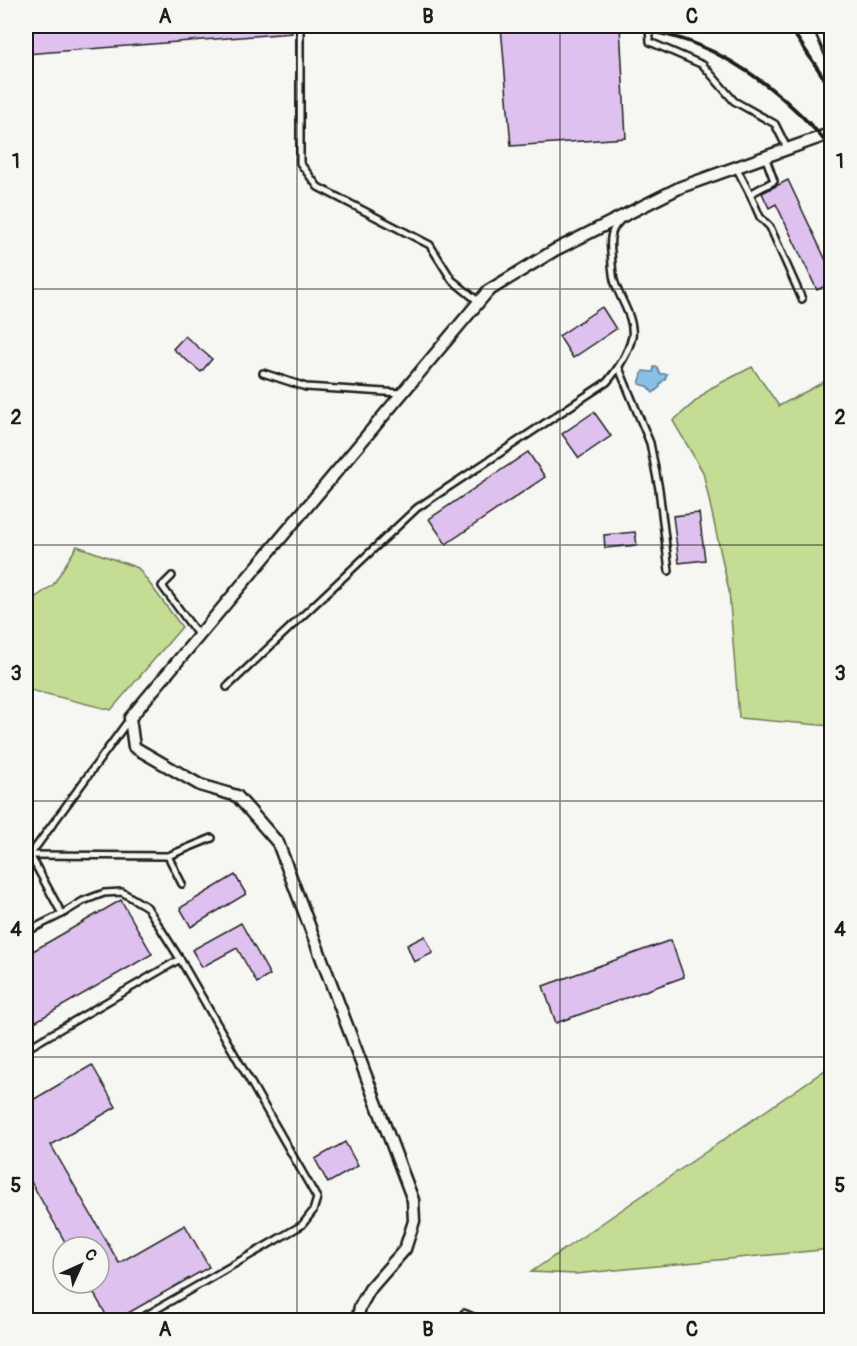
<svg xmlns="http://www.w3.org/2000/svg" width="857" height="1346" font-family="Pangolin,sans-serif">
<rect width="100%" height="100%" fill="#f6f6f2"/>
<filter id="ink" filterUnits="userSpaceOnUse"><feTurbulence type="fractalNoise" baseFrequency=".0167" numOctaves="2"/><feDisplacementMap in="SourceGraphic" scale="12" xChannelSelector="R" yChannelSelector="G"/><feConvolveMatrix kernelMatrix="1 2 1 2 8 2 1 2 1" color-interpolation-filters="sRGB"/></filter>
<g filter="url(#ink)">
<g fill="#c4dc93" stroke="#707c58" stroke-width="1.5">
<polygon points="752,367 779,406 831,378 831,726 739,718 729,591 703,472 673,421 711,388"/>
<polygon points="77,546 138,568 182,627 111,710 26,689 26,604 53,585"/>
<polygon points="831,1066 831,1249 575,1274 531,1272"/>
</g>
<polygon fill="#89c0e7" stroke="#5d7e96" stroke-width="1.5" points="654,367 657,367 660,374 667,374 665,379 660,384 660,387 653,393 647,386 639,384 643,371 653,372"/>
<g fill="#dec1ef" stroke="#1c1c1c" stroke-width="1.5">
<polygon points="26,26 292,26 292,33 26,54"/>
<polygon points="501,26 620,26 626,138 511,146"/>
<polygon points="788,180 831,271 831,283 817,290 776,204 769,208 762,193"/>
<polygon points="602,307 616,329 573,358 559,336"/>
<polygon points="185,336 212,359 201,372 173,349"/>
<polygon points="594,412 611,436 579,458 562,434"/>
<polygon points="528,452 545,477 446,544 429,519"/>
<polygon points="699,513 705,560 679,563 673,516"/>
<polygon points="635,532 637,545 605,548 604,535"/>
<polygon points="235,875 246,894 191,927 180,908"/>
<polygon points="121,900 152,954 26,1027 26,955"/>
<polygon points="241,923 270,975 257,983 237,948 202,967 192,950"/>
<polygon points="425,936 433,953 414,962 407,945"/>
<polygon points="671,940 684,977 556,1023 543,986"/>
<polygon points="92,1065 116,1107 51,1145 119,1263 185,1225 209,1267 116,1320 109,1320 88,1283 99,1283 99,1247 68,1247 26,1173 26,1104"/>
<polygon points="345,1142 358,1166 328,1183 315,1159"/>
</g>
<g fill="none" stroke-linecap="round" stroke-linejoin="round">
<g stroke="#1c1c1c" stroke-width="10">
<g id="lane">
<polyline points="300,26 300,163 318,187 430,245 452,280 479,302"/>
<polyline points="649,26 650,42 703,65 734,101 775,124 787,148"/>
<polyline points="765,156 774,181 750,194 760,217 770,227 802,299"/>
<polyline points="736,167 750,194"/>
<polyline points="619,368 650,443 659,489 669,571"/>
<polyline points="263,373 306,387 401,393"/>
<polyline points="172,576 162,586 199,636"/>
<path d="M227,687L417,508L607,382C618,369 628,354 632,337C635,318 619,298 614,280C612,271 612,261 611,252C610,241 610,230 619,222"/>
<polyline points="30,855 168,856 212,838"/>
<polyline points="168,856 182,884"/>
<polyline points="26,932 62,914"/>
<polyline points="26,1049 180,959 147,907 122,892 104,893 83,901 62,914 30,855 128,721"/>
<polyline points="464,1313 481,1320"/>
<polyline points="138,1320 302,1225 313,1211 317,1198 180,959"/>
</g>
</g>
<g stroke="#1c1c1c" stroke-width="15">
<g id="street">
<polyline points="819,26 832,56"/>
<polyline points="357,1320 360,1307 370,1289 405,1249 414,1221 413,1200 278,843 237,796 200,785 134,747 130,718 488,291 555,250 681,187 832,133"/>
</g>
</g>
<use href="#lane" stroke="#f6f6f2" stroke-width="5"/>
<use href="#street" stroke="#f6f6f2" stroke-width="10"/>
<g stroke="#1c1c1c" stroke-width="4">
<path d="M620,26C645,30 669,34 693,43C747,64 795,104 832,149"/>
<polyline points="789,26 822,75 832,93"/>
</g>
</g>
</g>
<path fill="none" stroke="#1c1c1c" stroke-width="1.5" stroke-opacity="0.55" d="M297,26V1320M560,26V1320M26,289H832M26,545H832M26,801H832M26,1057H832"/>
<rect width="857" height="1346" fill="none" stroke="#f6f6f2" stroke-width="66"/>
<g transform="translate(81 1265) rotate(45)"><circle r="28" fill="#f6f6f2" stroke="#9f9f9c" stroke-width="1.5"/>
<path d="M0-4.5L10 22L0 15L-10 22Z" fill="#1c1c1c"/>
<text y="-9" font-size="16" font-weight="bold" text-anchor="middle" fill="#1c1c1c">С</text>
</g>
<rect x="33" y="33" width="791" height="1280" fill="none" stroke="#1c1c1c" stroke-width="2"/>
<g font-size="20" text-anchor="middle" font-weight="bold" fill="#1c1c1c">
<text x="165" y="23">A</text>
<text x="428" y="23">B</text>
<text x="692" y="23">C</text>
<text x="16" y="168">1</text>
<text x="840" y="168">1</text>
<text x="16" y="424">2</text>
<text x="840" y="424">2</text>
<text x="16" y="680">3</text>
<text x="840" y="680">3</text>
<text x="16" y="936">4</text>
<text x="840" y="936">4</text>
<text x="16" y="1192">5</text>
<text x="840" y="1192">5</text>
<text x="165" y="1336">A</text>
<text x="428" y="1336">B</text>
<text x="692" y="1336">C</text>
</g>
</svg>
